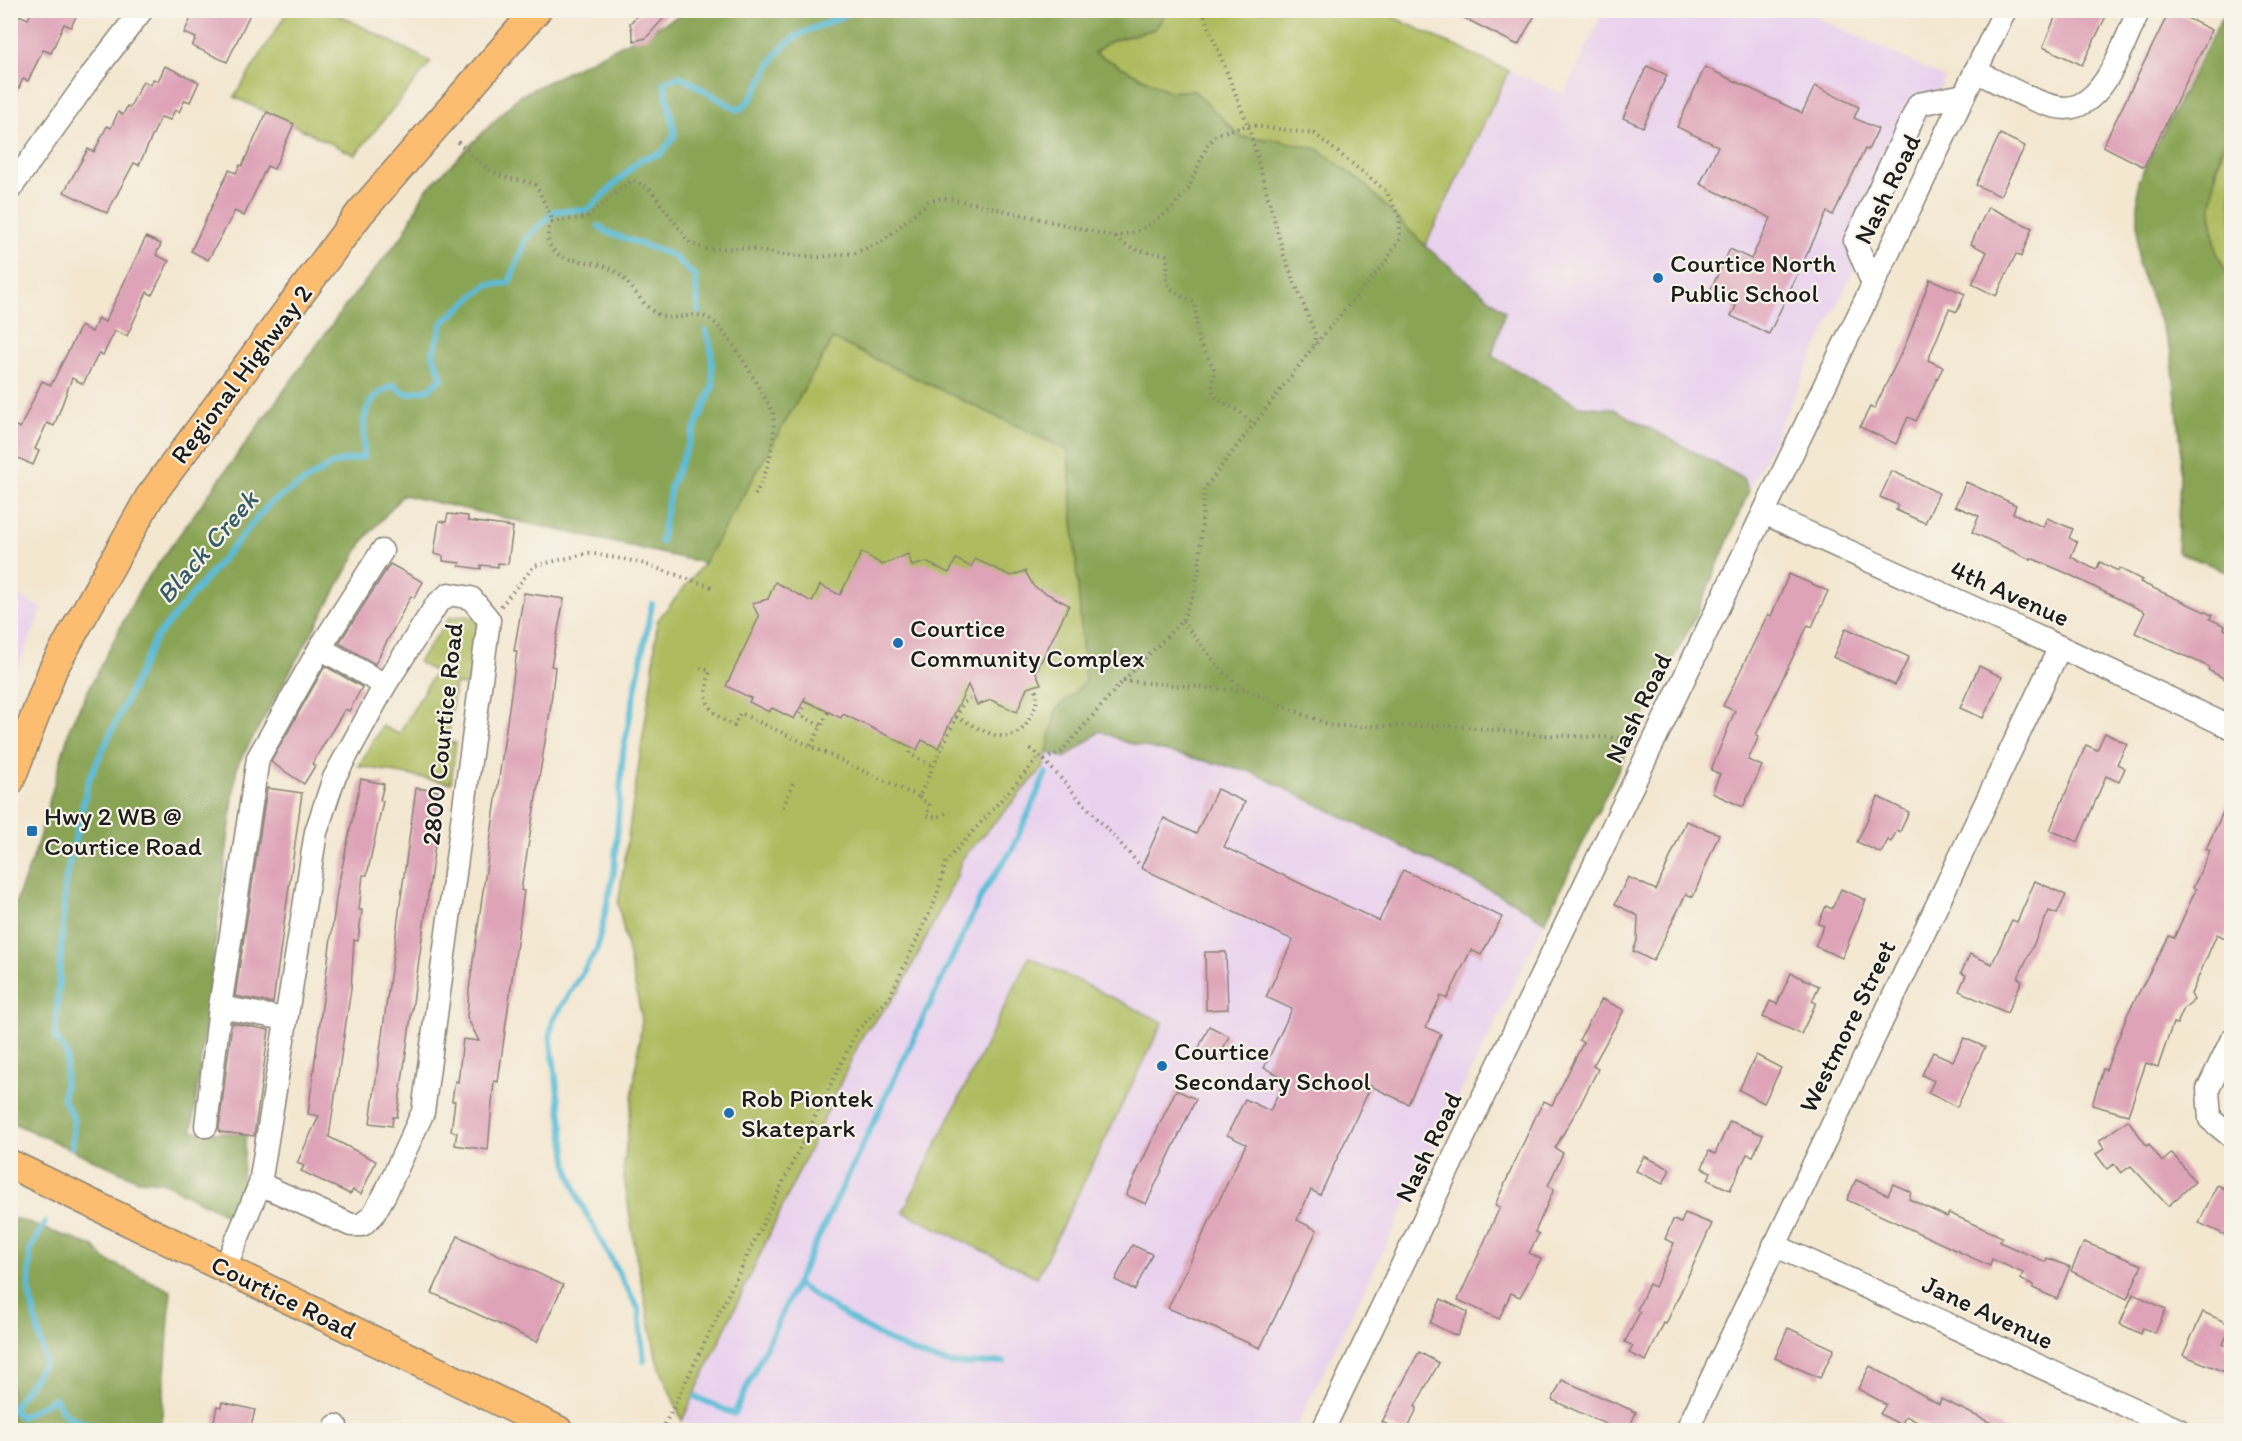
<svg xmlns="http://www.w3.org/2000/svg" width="2242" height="1441" font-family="Itim,sans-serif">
<rect width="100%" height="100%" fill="#f7f3e8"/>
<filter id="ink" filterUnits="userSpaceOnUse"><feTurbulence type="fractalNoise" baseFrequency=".0167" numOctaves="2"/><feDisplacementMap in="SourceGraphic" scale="12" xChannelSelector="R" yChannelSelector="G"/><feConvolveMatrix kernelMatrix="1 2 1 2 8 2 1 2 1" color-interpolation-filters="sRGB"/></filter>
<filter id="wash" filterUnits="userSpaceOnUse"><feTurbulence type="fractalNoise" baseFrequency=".008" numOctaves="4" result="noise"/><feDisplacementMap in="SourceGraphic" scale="24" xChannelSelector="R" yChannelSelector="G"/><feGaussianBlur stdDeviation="1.35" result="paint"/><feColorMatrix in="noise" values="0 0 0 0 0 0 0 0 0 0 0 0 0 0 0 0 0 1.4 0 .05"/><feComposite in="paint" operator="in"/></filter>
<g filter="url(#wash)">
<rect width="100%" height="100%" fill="#f3e7d0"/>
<g fill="#e9d2ee">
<polygon points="1603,11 1805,11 1945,78 1749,491 1743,478 1614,409 1579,406 1492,355 1425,246 1509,71 1565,94"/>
<polygon points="11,593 43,608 11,683"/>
<polygon points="1101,731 1125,742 1252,772 1514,902 1545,922 1295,1430 702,1430 682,1421 863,1035 900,990 957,877 961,860 1044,767 1047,752 1065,758"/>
</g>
<g fill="#aebc5f" stroke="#656c3e" stroke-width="1.5">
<polygon points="1378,10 1509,71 1425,246 1364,184 1279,140 1241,137 1193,90 1170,92 1094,53 1111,41 1155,29 1167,11"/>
<polygon points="288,11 332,11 431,62 355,155 234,97"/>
<path d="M2231,122V282C2197,233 2214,173 2231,122Z"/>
<polygon points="833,339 1068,450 1085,683 1056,710 1044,767 961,860 957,876 900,990 863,1035 682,1421 657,1361 636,1255 623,1171 642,1019 618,904 653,669 657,621 704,563"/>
<polygon points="469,616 479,623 471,686 455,684 448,742 456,743 451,783 359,766 382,726 399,734 435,672 418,662 450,617"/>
<polygon points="1029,957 1163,1022 1037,1277 903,1212"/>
</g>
<g fill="#8aa456" stroke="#536039" stroke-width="1.5">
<polygon points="689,11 1167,11 1155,29 1111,41 1094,53 1170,92 1193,90 1241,137 1279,140 1318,149 1364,184 1425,246 1505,311 1492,356 1579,406 1614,409 1743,478 1749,491 1696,616 1658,687 1545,922 1514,902 1252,772 1125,742 1101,731 1065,758 1047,752 1056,710 1085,682 1068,450 833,339 704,563 403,495 364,540 237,766 192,1131 246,1135 238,1221 162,1182 138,1180 11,1122 10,917 35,852 71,724 140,589 346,305 403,235 425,191 519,96"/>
<polygon points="2225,11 2231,12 2231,122 2216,167 2211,217 2217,253 2231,282 2231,573 2177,552 2181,445 2171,351 2138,264 2138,181"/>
<polygon points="14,1218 93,1246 106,1260 171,1291 161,1430 11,1430 10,1241"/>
</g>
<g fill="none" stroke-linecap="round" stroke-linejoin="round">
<g stroke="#5abcd8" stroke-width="6">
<polyline points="599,226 607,232 672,255 695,276 699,312"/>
<polyline points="661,542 671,485 713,386 711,348 706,331"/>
<path d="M72,1147L74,1120L63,1098L67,1055L55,1037L66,878L89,779L155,639L269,504L334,463L364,457C364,423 358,401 394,385L406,394L429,389L442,378L433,354L443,322L487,285L509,283L527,238L555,211L588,210L641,159L661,154L675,135L664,82L680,76L738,110C757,100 764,70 778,53C798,27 828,27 854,10"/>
<polyline points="45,1222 30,1250 29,1290 45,1362 12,1409 21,1417 55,1398 65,1415 103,1430"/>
<path d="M796,1284C843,1313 893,1351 948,1363C965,1366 986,1362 1004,1362"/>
<polyline points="644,1361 639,1310 580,1202 568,1167 550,1035 553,1020 597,949 614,872 623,752 652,604"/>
<polyline points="696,1397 734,1414 985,889 1012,850 1046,773"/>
</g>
</g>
<g id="blocks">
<g fill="#dea3b7">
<polygon points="32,10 79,10 71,27 64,24 51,53 43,50 28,81 23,79 10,107 10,33 19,15 28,19"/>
<polygon points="195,10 252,10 227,62 192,46 196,38 184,33"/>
<polygon points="643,10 671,10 646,38 634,41 630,23"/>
<polygon points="1448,10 1538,10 1518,45"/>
<polygon points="2058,10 2109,10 2082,65 2043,47"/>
<polygon points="2170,10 2212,30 2144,167 2103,146"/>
<polygon points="165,66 199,82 190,102 185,100 179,112 175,110 170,120 161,117 139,165 134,163 107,213 64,192 88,149 94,152 107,126 111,128 118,112 123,115 127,106 130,107 143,81 151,85 153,79 158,81"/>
<polygon points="1647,66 1667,75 1643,127 1623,118"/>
<polygon points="1705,67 1802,113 1815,86 1859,107 1854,118 1878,129 1868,150 1865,149 1833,215 1827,212 1769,334 1731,316 1736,306 1709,293 1730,249 1751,259 1771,218 1700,184 1718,146 1677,127"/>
<polygon points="267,112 294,124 274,169 267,166 244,216 235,211 208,260 191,251 229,170 236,173 240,165 242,166"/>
<polygon points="2000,134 2025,146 2000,196 1976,185"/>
<polygon points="1988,207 2032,228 2021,257 2016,254 1996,296 1972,284 1987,252 1971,244"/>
<polygon points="146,237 161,244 156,255 169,261 152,295 147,292 127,336 115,331 103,355 99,353 83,384 72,378 54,426 47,423 35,449 39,451 33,465 10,454 10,423 20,428 42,381 51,385 81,326 92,332 98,318 105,322"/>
<polygon points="1930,279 1965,294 1957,312 1949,309 1928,360 1943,367 1916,421 1908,417 1896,444 1860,427 1870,407 1874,409 1907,341"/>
<polygon points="1892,471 1939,493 1925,523 1896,510 1898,505 1880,497"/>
<polygon points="1966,482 2016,505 2013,513 2043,527 2047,518 2073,529 2069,538 2077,542 2071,557 2096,570 2100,562 2118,571 2119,568 2142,580 2140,582 2212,615 2210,619 2225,626 2224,629 2232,633 2232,672 2227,680 2208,670 2209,667 2135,633 2145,612 2064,572 2031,558 2031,560 1972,532 1979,516 1955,506"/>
<polygon points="448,514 468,516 468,521 513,527 508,564 498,563 498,567 481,565 481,569 459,566 460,563 443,561 443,556 434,554 439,521 446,522"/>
<polygon points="862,552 882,565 908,554 912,566 926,562 949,573 956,559 971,567 975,559 1011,576 1025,571 1034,587 1069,605 1036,672 1041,684 1027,688 1017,712 991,700 977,705 968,685 938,748 922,740 917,750 843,714 841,718 804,700 794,719 772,708 769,712 749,702 751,698 726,686 759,617 752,603 768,599 775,582 812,602 820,585 840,595"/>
<polygon points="390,564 423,582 414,598 411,596 375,664 339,643"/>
<polygon points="1789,574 1828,591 1812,627 1808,625 1756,735 1759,736 1748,760 1762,766 1743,807 1712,793 1720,774 1711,770 1735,711 1723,706 1768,614 1771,616"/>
<polygon points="524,593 564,599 551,666 555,667 550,711 521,890 524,891 498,1082 494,1081 488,1150 455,1145 457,1132 451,1131 455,1101 452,1101 455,1081 458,1082 463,1039 479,1041 467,1017 469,990 517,651 514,651"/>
<polygon points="1846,628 1909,657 1895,685 1833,657"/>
<polygon points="325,666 362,687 349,711 345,709 312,764 315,766 304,784 271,762"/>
<polygon points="1979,666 2002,677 1983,718 1960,708"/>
<polygon points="2105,733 2127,744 2117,764 2125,768 2119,782 2106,776 2078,842 2050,830 2086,745 2097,750"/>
<polygon points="361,779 384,784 380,800 383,801 367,875 363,875 359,910 362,910 358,941 354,940 351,989 329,1137 376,1161 361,1194 353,1190 350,1194 301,1171 304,1166 297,1163 319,1116 308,1114 337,891"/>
<polygon points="267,788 302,793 273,1003 235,996"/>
<polygon points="416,788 438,791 437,801 441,802 397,1117 393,1117 392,1126 370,1123"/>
<polygon points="1217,789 1245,802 1224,847 1379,921 1403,870 1502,917 1481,955 1471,950 1447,999 1441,996 1426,1027 1441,1034 1408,1104 1371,1086 1320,1195 1311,1190 1297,1220 1317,1230 1260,1348 1168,1308 1246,1144 1227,1135 1245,1099 1270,1111 1285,1078 1264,1068 1292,1009 1266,997 1293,940 1141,868 1164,818 1196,834"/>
<polygon points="2232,793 2232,923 2225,938 2217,934 2191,994 2194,1000 2184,1008 2177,1024 2173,1023 2158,1067 2146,1063 2128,1115 2092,1105 2103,1069 2106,1070 2128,1013 2169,936 2174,938 2196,889 2193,888 2210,851 2206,849"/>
<polygon points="1878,797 1909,812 1900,832 1897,830 1891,842 1888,840 1881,853 1857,842"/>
<polygon points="1686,821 1719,834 1693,897 1686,894 1653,961 1633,951 1637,941 1638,916 1615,904 1628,877 1656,890"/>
<polygon points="2035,881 2066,895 2057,914 2049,911 2018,978 2022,981 2007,1013 1959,991 1966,975 1961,973 1970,954 1992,964 2012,920 2017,922"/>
<polygon points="1841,889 1866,900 1842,958 1815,946 1824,926 1818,924 1826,906 1832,909"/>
<polygon points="1205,952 1226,952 1228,1009 1206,1010"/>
<polygon points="1791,973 1819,986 1812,1001 1816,1003 1801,1034 1763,1017 1770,1001 1777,1004"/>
<polygon points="1602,999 1624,1010 1593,1066 1598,1069 1580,1105 1555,1148 1563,1153 1548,1186 1554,1189 1535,1232 1539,1234 1529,1253 1541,1259 1520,1297 1511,1293 1499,1319 1458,1300 1500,1207 1495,1205 1535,1118 1544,1101 1552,1105 1583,1043 1579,1040"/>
<polygon points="232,1023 269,1030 254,1136 220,1132 219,1128"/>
<polygon points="1209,1026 1229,1036 1218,1060 1198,1050"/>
<polygon points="1964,1038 1985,1047 1957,1107 1928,1093 1934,1081 1922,1075 1933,1052 1953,1061"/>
<polygon points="1756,1055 1781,1068 1764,1103 1739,1090"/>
<polygon points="1176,1090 1196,1099 1146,1204 1126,1195"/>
<polygon points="2128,1120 2147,1146 2149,1144 2162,1162 2172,1153 2195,1182 2168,1206 2131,1166 2121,1173 2114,1164 2107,1169 2096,1154 2104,1149 2099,1141"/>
<polygon points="1730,1121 1763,1135 1753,1156 1747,1154 1730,1190 1708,1180 1711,1172 1702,1168 1709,1151 1715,1154"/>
<polygon points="1644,1156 1670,1169 1663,1184 1636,1171"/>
<polygon points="1856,1180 1888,1195 1893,1184 1911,1192 1909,1199 1947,1217 1949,1213 2002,1237 1999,1242 2046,1262 2047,1258 2070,1267 2057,1299 2033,1288 2034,1285 2020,1279 2023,1273 1992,1259 1990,1266 1847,1200"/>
<polygon points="2217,1185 2232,1192 2232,1238 2199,1223"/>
<polygon points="1685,1213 1712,1224 1666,1324 1664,1323 1646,1361 1629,1353 1633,1346 1625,1342 1640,1312 1637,1310 1649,1284 1655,1287 1674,1243 1665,1239 1673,1220 1681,1223"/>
<polygon points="458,1236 563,1285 537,1342 432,1293"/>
<polygon points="2084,1242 2142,1265 2127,1299 2071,1271"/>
<polygon points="1132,1245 1152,1254 1135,1290 1115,1280"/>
<polygon points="2133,1294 2166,1309 2155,1333 2143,1328 2141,1334 2120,1324"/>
<polygon points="1441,1299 1468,1312 1457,1336 1430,1323"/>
<polygon points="2203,1312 2232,1325 2223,1344 2232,1349 2232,1375 2183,1355"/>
<polygon points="1788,1328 1834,1349 1820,1378 1775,1358"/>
<polygon points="1419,1352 1439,1363 1415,1406 1417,1408 1407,1431 1401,1431 1382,1422"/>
<polygon points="1870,1366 1939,1404 1941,1399 2008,1431 1935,1431 1906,1416 1901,1425 1880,1414 1886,1404 1858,1389"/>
<polygon points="1562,1380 1636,1412 1628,1431 1621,1431 1552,1400"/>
<polygon points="222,1402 255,1410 250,1431 212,1431 217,1406 221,1407"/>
</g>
</g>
</g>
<g filter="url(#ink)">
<use href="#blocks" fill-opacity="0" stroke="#888276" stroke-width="1.5"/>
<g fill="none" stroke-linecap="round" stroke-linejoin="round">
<g stroke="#888276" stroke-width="25">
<g id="minor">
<path d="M1975,71C1999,82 2040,107 2065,108C2105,108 2124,41 2139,10"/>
<polyline points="10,189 94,72 142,10"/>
<polyline points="1873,284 1855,241 1919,104 1964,95"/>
<polyline points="1764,513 2060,647 2232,728"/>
<polyline points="320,648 385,685"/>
<polyline points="220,1007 286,1019"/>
<polyline points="2232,1039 2208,1089 2210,1119 2232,1137"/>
<polyline points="206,1126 220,1007 258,758 320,648 382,551"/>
<polyline points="1774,1245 2179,1430"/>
<polyline points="225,1268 260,1184 316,832 334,778 385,685 437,604 449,594 471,598 489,620 423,1112 385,1194 373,1215 362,1225 351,1225 260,1184"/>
<polyline points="335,1430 336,1426"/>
<polyline points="1323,1430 2005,10"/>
<polyline points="1687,1430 2060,647"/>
</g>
</g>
<g stroke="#888276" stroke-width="31">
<g id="major">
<polyline points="10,781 53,669 149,498 360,213 537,10"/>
<polyline points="10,1164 558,1430"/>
</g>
</g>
<g stroke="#888276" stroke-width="4" stroke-dasharray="1.5 4.5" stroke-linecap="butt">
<polyline points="1202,10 1248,125 1284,255 1316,336 1314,345"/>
<path d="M458,142C471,153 483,168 499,175C511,180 524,180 536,185L551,217V222L587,217L632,180L648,187L690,243L705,249L744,248L785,255L820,257L855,253L883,241L928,202L943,198L973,203L1116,237L1141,230L1171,210L1188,189L1207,146L1217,134L1248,125L1315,134L1386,191L1400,218V239L1384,264L1314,346L1204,489L1199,570L1194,593L1182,621L1123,681L1061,752L1044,760L1028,747"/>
<path d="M551,222C546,235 546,246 559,255C569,262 594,260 611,269C631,279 641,309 662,316C680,322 698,307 715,323C737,344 757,385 773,412C776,442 769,469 755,495"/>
<path d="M1116,237C1130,253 1147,251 1166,255C1170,265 1163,278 1170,287C1175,294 1188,298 1195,303L1198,340L1215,370C1209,395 1213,398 1235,409C1242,412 1247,420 1253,424"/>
<polyline points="501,606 534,566 589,553 638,562 715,588"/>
<polyline points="1182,621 1223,672 1247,691 1332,726 1456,726 1541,735 1626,738"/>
<path d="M700,668L710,671C702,702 706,711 734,726L740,713L919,797L963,703L970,699"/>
<polyline points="1123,681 1246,691"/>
<polyline points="804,698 807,700 800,715 821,726"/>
<path d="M956,717C985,730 1012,754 1031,716C1037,704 1038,699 1035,685"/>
<polyline points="811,746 828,712"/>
<polyline points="910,746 910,754 933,766"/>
<polyline points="1044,760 1139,864"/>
<polyline points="919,797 929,805 927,816 938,817 946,813"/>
<polyline points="783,807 794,782"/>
<polyline points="662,1430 857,1031 890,996 936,899 946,862 1040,756"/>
</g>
<use href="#minor" stroke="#fff" stroke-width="22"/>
<use href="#major" stroke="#fcbd6f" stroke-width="28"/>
</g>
</g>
<g fill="#1f6fb2" stroke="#f7f3e8" stroke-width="2">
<circle cx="1658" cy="278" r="6"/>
<circle cx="898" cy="643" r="6"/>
<rect x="26" y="825" width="12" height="12" rx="3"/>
<circle cx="1162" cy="1066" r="6"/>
<circle cx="729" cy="1113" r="6"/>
</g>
<g text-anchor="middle" stroke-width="4.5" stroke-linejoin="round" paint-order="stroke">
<g font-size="26" fill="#1c1c1c" stroke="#f7f3e8">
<text transform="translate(1887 189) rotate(-64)" y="9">Nash Road</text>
<text transform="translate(241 374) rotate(-53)" y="9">Regional Highway 2</text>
<text transform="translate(2010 593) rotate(24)" y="9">4th Avenue</text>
<text transform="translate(1638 708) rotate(-64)" y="9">Nash Road</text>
<text transform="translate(442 734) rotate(-84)" y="9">2800 Courtice Road</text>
<text transform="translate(1847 1026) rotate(-64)" y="9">Westmore Street</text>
<text transform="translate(1428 1147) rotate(-64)" y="9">Nash Road</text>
<text transform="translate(284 1297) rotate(26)" y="9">Courtice Road</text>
<text transform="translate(1988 1312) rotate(25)" y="9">Jane Avenue</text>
</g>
<g font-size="26" fill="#1c1c1c" stroke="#f7f3e8" text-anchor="start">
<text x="1670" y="272">Courtice North<tspan x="1670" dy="30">Public School</tspan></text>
<text x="910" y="637">Courtice<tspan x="910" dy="30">Community Complex</tspan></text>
<text x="44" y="825">Hwy 2 WB @<tspan x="44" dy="30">Courtice Road</tspan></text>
<text x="1174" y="1060">Courtice<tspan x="1174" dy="30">Secondary School</tspan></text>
<text x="741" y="1107">Rob Piontek<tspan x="741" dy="30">Skatepark</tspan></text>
</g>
<g font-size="27" font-style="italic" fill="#355c67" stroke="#f7f3e8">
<text transform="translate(207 547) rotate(-49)" y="9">Black Creek</text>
</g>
</g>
<rect width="2242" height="1441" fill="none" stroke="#f7f3e8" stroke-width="36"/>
</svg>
